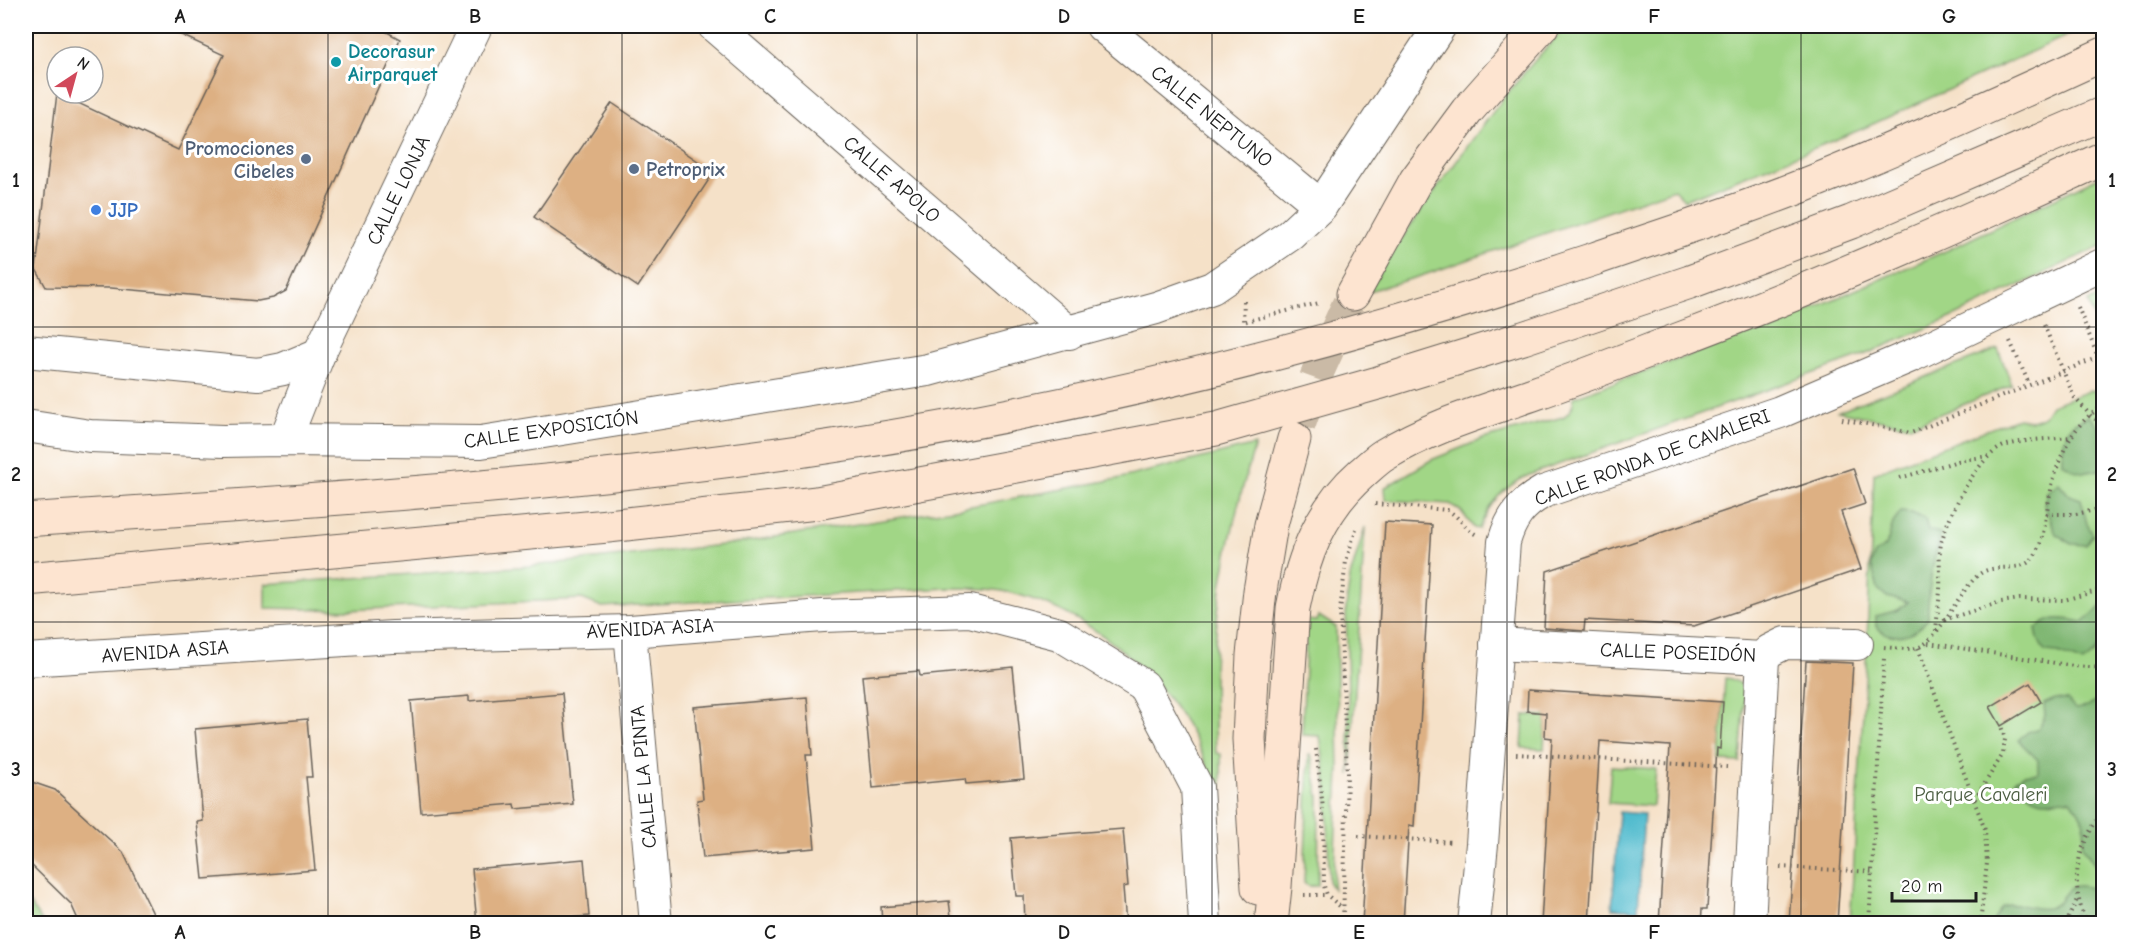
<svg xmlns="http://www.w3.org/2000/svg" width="2129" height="949" font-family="'Comic Neue',sans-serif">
<rect width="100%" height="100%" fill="#fff"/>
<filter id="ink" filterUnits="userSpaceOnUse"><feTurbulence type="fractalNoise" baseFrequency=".0167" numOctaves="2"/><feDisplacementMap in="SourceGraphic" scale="12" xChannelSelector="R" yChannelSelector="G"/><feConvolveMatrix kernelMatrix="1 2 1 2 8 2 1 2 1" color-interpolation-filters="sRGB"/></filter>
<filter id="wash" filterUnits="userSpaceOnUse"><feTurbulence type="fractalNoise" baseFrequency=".008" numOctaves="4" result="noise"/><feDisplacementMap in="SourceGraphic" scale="24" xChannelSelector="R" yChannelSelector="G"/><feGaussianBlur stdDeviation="1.35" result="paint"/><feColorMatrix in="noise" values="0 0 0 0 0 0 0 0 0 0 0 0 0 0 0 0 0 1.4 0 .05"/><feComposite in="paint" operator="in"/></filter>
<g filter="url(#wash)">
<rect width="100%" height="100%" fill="#f5e1c8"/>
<g fill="#a1d686" stroke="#5e7951" stroke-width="1.5">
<path d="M1567,26H2088L1862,129L1685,200L1674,189L1421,276L1369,291C1394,247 1424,206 1454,165C1489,116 1525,68 1567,26Z"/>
<path d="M2103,175V245L1951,318L1859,357L1529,475C1504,487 1489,502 1479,529L1474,528L1461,511L1450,504L1385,500L1384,488L1431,460L1483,439L1563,417C1571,412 1573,407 1574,397L1781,322L1950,249Z"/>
<polygon points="2103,294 2103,340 2088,302"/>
<polygon points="1998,349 2012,385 1910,426 1838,411"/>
<polygon points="2091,390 2103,393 2103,923 1850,924 1866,664 1874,473 2018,418 2031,421 2038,419 2044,416 2051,405"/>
<path d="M1255,445C1233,518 1215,593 1214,670C1214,698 1215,725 1216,753L1221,754L1222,814C1217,798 1213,781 1207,766C1175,685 1101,618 1016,594C994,588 971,588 948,588L602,607L582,599L348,610L265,608V584L531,566L731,544L966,507L1117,479Z"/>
<polygon points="1365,527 1350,775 1346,607 1350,577"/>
<polygon points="1319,616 1336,627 1339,771 1333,889 1329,883 1327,785 1320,736 1302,735 1307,620 1317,621"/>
<path d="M1725,678C1737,679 1743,684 1745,696L1740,762L1720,761Z"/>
<polygon points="1524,715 1546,716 1544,749 1522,748"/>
<path d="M1309,754H1311L1319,796L1318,885C1312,887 1308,887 1304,883Z"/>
<polygon points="1611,766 1656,769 1653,806 1608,803"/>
<polygon points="26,901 30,904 43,923 26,923"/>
</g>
<g fill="#80b773" stroke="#4e6a48" stroke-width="1.5">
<path d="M2089,416L2103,432V469C2086,473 2077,475 2063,463C2063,438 2063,425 2089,416Z"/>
<polygon points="2059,483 2069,495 2081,499 2087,524 2093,535 2086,545 2072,544 2056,534 2044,504 2047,492"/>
<path d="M1901,512L1912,513L1925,519L1928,530L1940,533C1940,542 1938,548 1935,556C1931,573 1927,602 1928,619C1913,636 1894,643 1876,627V616L1898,610L1908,602L1887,597L1878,589L1871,564L1875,554L1886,546L1893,523Z"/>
<path d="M2101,607L2103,608C2104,634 2106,647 2083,663L2058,653L2045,652L2038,639L2036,629C2051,614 2064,619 2083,622Z"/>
<path d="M2103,695V923H2091L2074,914L2062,923H1992L2002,907C2020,900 2031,911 2048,908C2068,903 2060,879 2091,888L2101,883L2099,871L2082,846C2088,825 2083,817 2071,800C2057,798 2058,800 2047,801C2033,802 2024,789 2015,780L2025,774L2038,773V760L2018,740L2028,732L2039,728L2045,716L2044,704L2055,699L2067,700L2075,709L2088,707Z"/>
</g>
<polygon fill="#51bbce" stroke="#366c75" stroke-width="1.5" points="1619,812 1644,814 1638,910 1612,908"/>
<g id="blocks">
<g fill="#ddb083">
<polygon points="162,26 376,26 400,39 286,291 273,298 258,301 111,288 46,287 36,269 57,93 178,150 224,55"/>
<polygon points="612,103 714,172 638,287 534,217"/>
<polygon points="1853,468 1865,504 1841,512 1861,569 1694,626 1585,620 1584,631 1544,628 1547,571"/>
<polygon points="1385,522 1432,525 1414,826 1409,825 1403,924 1362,924"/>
<polygon points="1806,661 1853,663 1837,924 1789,924"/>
<polygon points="1013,667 1024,779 966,784 965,779 873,788 862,676 919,671 920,676"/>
<polygon points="2030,683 2041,702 2001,726 1990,707"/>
<polygon points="1528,690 1723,702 1720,749 1717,748 1707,909 1702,909 1701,924 1659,924 1670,746 1600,741 1589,924 1541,924 1552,738 1545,737 1546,713 1527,711"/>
<polygon points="562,693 573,804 515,809 514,804 421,812 411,701 469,696 469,701"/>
<polygon points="807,697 812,755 806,755 815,848 703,858 697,800 703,799 694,707"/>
<polygon points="307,719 312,777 306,777 315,870 203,879 197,822 203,821 195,729"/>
<polygon points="26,780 55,790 123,852 158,924 80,924 71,904 26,860"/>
<polygon points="1123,829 1128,886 1123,887 1126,924 1025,924 1024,896 1016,896 1011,838"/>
<polygon points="584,859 589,916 511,924 477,924 472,869"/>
<polygon points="949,901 952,924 882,924 881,907"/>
</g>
</g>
</g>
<g filter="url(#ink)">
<use href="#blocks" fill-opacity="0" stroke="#686158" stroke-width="1.5"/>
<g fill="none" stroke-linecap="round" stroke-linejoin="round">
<polyline stroke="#cabaa6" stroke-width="33" stroke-dasharray="33 16" stroke-linecap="butt" points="1299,425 1319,369 1353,294"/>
<g stroke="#686158" stroke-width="34">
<g id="street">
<polyline points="714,26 1069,333"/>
<polyline points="1102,26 1321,206"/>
<polyline points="26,351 258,374 283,369 319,354"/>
<polyline points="26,426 90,436 223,441 285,440 481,442 928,370 1156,308 1212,288 1290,235 1321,206 1440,26"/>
<polyline points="285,440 319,354 476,26"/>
<polyline points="630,631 656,924"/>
<polyline points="1496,644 1763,658 1769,651 1785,643 1857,644"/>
<polyline points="26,660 393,637 630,631 823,616 970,611 1059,634 1144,686 1197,787 1205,924"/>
<path d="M1474,924L1482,844L1504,542C1511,518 1521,504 1543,492L1780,412L1913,355L2104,264"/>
<polyline points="1749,924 1763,658"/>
</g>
</g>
<g stroke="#686158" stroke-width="35">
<g id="secondary">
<polyline points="1353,294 1416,180 1467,111 1542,26"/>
<path d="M26,520C301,501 579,486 852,443C1103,404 1352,339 1594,259C1675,231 1758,205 1837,172C1927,135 2015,95 2104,54"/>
<polyline points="26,579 608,526 817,503 1216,429 1378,383 1523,338 1690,282 1851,222 2104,113"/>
<polyline points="1258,888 1249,739 1253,655 1260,591 1271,525 1294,439"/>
<path d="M1271,924L1275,887L1293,608C1303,556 1321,509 1362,473C1369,467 1376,460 1384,455C1431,426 1485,411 1536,393C1582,377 1627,359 1672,342C1819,287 1961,224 2104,158"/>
</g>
</g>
<g stroke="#686158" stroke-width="4" stroke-dasharray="1.5 4.5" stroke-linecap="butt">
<polyline points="1244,301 1243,322 1319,303"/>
<polyline points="2078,307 2098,357"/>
<polyline points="2044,325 2074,397 2091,416 2104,425"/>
<polyline points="2010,341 2029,384"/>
<polyline points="1842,419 1911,433 2104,355"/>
<polyline points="1900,478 1958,461 1988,456"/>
<path d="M1375,504L1447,510C1459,516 1465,529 1477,535"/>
<polyline points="2046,514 2076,514 2104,508"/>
<polyline points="1944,620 2001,602 2020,599 2064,600 2104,589"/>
<path d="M1936,631C1937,617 1939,604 1940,590C1941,575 1938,559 1941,544C1947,517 1977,456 2004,446C2026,439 2050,439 2072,437"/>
<polyline points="1928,643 2074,666 2104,668"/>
<path d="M1884,647C1895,648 1906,650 1916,648C1938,644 1959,588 1981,573C1998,562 2023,575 2035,555C2043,542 2044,526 2047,511C2053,473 2066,425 2104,406"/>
<polyline points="1918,648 1985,830 1987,863 1980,924"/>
<polyline points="1316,749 1323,808 1324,886 1327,895 1343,909"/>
<polyline points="1516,754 1727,767"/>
<polyline points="1975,799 2003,754 2005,739 2001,726"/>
<polyline points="1358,836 1453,842"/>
<polyline points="1780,867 1874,872"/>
<polyline points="1304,895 1327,895"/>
<polyline points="1343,924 1347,774 1340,611 1346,561 1356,529"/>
<polyline points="1869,924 1884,658"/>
<polyline points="2066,924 2078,897"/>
<path d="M2087,924C2068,881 2077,846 2104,810"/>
</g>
<use href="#street" stroke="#fff" stroke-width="32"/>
<use href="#secondary" stroke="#fde4d0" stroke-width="33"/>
</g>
</g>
<path fill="none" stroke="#1c1c1c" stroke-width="1.5" stroke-opacity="0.55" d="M328,26V924M622,26V924M917,26V924M1212,26V924M1507,26V924M1801,26V924M26,327H2104M26,622H2104"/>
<circle fill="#0f9aa8" stroke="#fff" stroke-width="2" cx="336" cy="62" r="6"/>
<g fill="#5c6f8a" stroke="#fff" stroke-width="2">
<circle cx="306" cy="159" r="6"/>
<circle cx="634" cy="169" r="6"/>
</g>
<circle fill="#3f7fe0" stroke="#fff" stroke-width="2" cx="96" cy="210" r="6"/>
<g text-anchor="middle" stroke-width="6" stroke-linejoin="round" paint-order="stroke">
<g font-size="20" font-weight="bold" fill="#0d838f" stroke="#fff" text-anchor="start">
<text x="348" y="58">Decorasur<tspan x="348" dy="23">Airparquet</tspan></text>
</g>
<g font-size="20" fill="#1c1c1c" stroke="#fff">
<text transform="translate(1212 116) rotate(39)" y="7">CALLE NEPTUNO</text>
<text transform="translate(892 179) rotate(41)" y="7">CALLE APOLO</text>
<text transform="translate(398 190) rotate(-64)" y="7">CALLE LONJA</text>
<text transform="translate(551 429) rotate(-8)" y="7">CALLE EXPOSICIÓN</text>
<text transform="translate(1652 457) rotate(-20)" y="7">CALLE RONDA DE CAVALERI</text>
<text transform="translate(650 628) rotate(-3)" y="7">AVENIDA ASIA</text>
<text transform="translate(165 651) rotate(-4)" y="7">AVENIDA ASIA</text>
<text transform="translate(1678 652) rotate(2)" y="7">CALLE POSEIDÓN</text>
<text transform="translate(643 777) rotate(-95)" y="7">CALLE LA PINTA</text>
</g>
<g font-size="20" font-weight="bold" fill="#4e5e75" stroke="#fff" text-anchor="end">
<text x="294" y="155">Promociones<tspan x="294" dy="23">Cibeles</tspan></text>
<text x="646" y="176" text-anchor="start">Petroprix</text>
</g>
<g font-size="20" font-weight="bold" fill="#366cbe" stroke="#fff" text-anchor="start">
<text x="108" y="217">JJP</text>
</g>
<g font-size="20" fill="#4b5d41" stroke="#fff">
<text x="1981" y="801">Parque Cavaleri</text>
</g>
</g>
<rect width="2129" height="949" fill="none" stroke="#fff" stroke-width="66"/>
<g transform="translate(75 75) rotate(36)"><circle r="28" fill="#ffffff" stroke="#a4a4a4" stroke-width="1.5"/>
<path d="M0-4.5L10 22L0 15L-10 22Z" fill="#d1495b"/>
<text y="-9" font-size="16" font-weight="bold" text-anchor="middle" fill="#1c1c1c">N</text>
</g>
<path d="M1892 892v9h84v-9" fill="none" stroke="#1c1c1c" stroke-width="3"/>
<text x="1901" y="892" font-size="18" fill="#1c1c1c" stroke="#ffffff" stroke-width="4.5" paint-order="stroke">20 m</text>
<rect x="33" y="33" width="2063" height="883" fill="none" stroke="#1c1c1c" stroke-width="2"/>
<g font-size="20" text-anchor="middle" font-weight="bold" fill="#1c1c1c">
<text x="180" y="23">A</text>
<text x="475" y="23">B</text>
<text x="770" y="23">C</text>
<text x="1064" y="23">D</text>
<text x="1359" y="23">E</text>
<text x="1654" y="23">F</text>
<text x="1949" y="23">G</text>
<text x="16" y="187">1</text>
<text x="2112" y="187">1</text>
<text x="16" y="481">2</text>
<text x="2112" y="481">2</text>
<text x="16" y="776">3</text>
<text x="2112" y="776">3</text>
<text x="180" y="939">A</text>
<text x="475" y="939">B</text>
<text x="770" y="939">C</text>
<text x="1064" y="939">D</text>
<text x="1359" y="939">E</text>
<text x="1654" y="939">F</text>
<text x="1949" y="939">G</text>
</g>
</svg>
